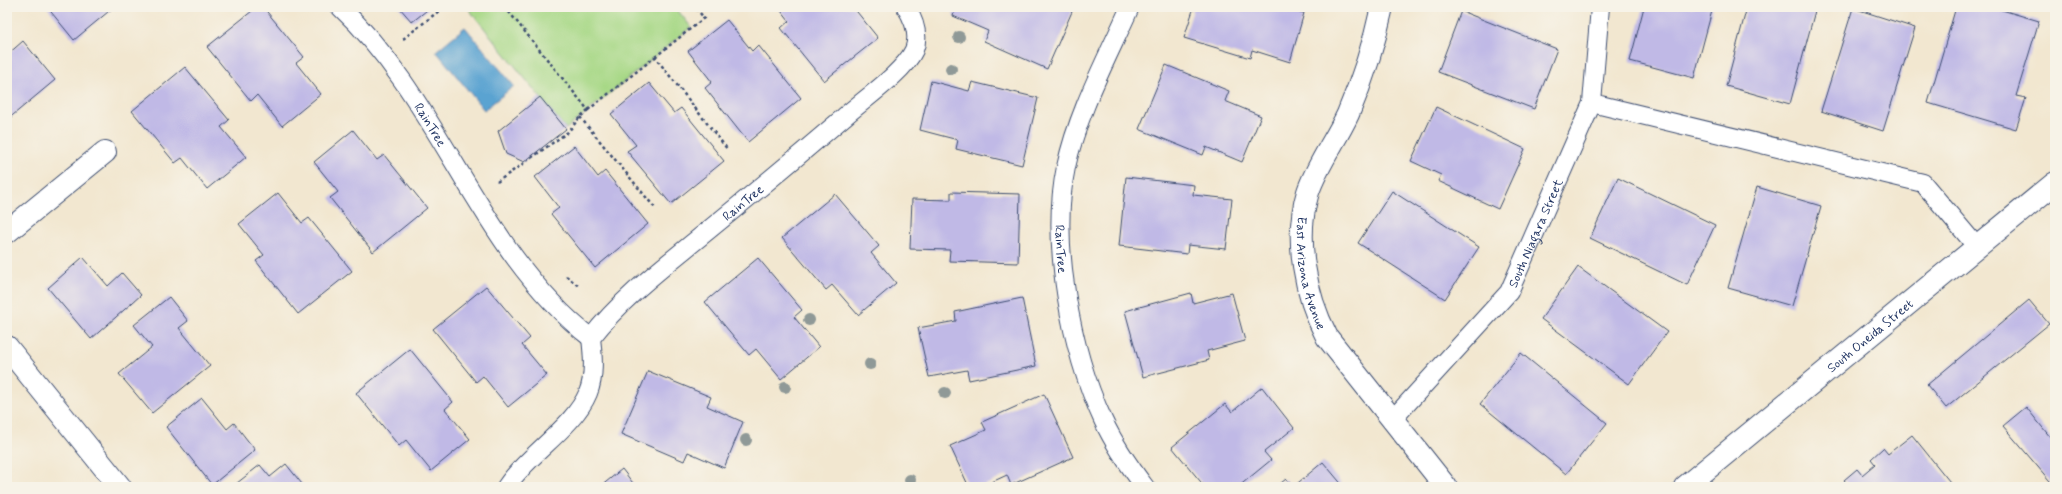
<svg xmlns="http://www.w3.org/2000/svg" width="2062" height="494" font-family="Mynerve,sans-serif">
<rect width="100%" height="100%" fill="#f7f3e8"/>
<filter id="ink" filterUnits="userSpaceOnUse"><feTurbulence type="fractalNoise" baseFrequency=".025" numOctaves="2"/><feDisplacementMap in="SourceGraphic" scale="8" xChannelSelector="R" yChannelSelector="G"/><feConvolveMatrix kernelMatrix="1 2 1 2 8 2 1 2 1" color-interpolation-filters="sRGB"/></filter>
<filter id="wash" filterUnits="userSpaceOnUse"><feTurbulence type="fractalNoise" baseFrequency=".012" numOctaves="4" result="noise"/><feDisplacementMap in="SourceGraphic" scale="16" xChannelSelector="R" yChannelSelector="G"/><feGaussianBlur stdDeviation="0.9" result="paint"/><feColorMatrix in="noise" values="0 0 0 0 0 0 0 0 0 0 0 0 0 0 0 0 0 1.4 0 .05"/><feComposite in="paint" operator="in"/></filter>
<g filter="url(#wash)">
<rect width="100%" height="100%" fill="#f2e7d0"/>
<polygon fill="#a7d886" stroke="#618472" points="467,7 675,7 691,27 566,129"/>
<polygon fill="#5aa3d1" stroke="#3a6998" points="465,27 514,86 484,110 436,51"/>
<g id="blocks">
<g fill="#c0b9e6">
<polygon points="47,7 114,7 74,40"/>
<polygon points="257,7 263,7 304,57 296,63 321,94 282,126 257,95 251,101 207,47"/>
<polygon points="399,7 431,7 412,22"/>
<polygon points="778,7 853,7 878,38 824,81 781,28 789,21"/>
<polygon points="956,7 1074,7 1047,69 984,41 988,31 953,16"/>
<polygon points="1194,7 1283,7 1304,13 1290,62 1252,50 1250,58 1184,38"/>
<polygon points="1644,7 1713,7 1694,78 1630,61"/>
<polygon points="1747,7 1816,7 1790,104 1726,86"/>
<polygon points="1956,7 1992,7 2039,21 2016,96 2026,98 2016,129 1928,103"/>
<polygon points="1853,8 1915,28 1883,131 1821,111"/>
<polygon points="1461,11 1557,49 1534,109 1438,72"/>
<polygon points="727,20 752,51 758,45 801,98 748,142 705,88 712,82 688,51"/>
<polygon points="23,41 55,80 7,120 7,55"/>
<polygon points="1166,65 1229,91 1225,101 1261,116 1242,162 1206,147 1203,155 1139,129"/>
<polygon points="185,67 229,120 221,127 246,157 207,189 182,158 175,163 132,111"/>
<polygon points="931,81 969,91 972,82 1038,98 1022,165 956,149 958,140 920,130"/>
<polygon points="649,83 674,113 681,108 724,161 671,204 627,151 636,145 611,114"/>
<polygon points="540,97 566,129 524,162 506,154 498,131"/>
<polygon points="1436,107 1525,149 1498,209 1438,181 1441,175 1411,161"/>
<polygon points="353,130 377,160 384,155 427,208 373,252 330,198 338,192 314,162"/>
<polygon points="574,146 598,177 605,171 648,224 595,268 551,214 559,208 535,177"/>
<polygon points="1126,177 1194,185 1193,195 1232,199 1226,249 1188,245 1187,254 1119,246"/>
<polygon points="1618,178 1715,225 1687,285 1590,238"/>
<polygon points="1757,187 1821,206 1792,306 1728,288"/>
<polygon points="1392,191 1479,247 1445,299 1358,243"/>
<polygon points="951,192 1020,194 1018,263 949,261 950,250 910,249 912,199 951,200"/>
<polygon points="278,193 302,223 309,218 352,271 298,314 256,261 264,255 239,224"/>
<polygon points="835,194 879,246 871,253 896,283 858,315 832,285 826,290 782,238"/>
<polygon points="83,257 108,286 122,273 141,295 91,339 48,288"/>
<polygon points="758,258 802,310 794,317 819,347 781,379 756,349 749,355 705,302"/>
<polygon points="1578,267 1667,332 1629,384 1541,319"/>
<polygon points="486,286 530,338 522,345 547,375 508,407 483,376 476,382 433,329"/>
<polygon points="1191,293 1193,303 1232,293 1245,341 1207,351 1209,360 1143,377 1125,311"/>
<polygon points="169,297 188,321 179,328 210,366 152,413 119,374 152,347 134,325"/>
<polygon points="1022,298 1036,366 969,380 967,370 929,377 918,328 956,321 955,312"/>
<polygon points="2029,300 2049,324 1946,408 1927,385"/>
<polygon points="410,349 453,402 445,409 470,439 431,471 406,440 399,446 356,393"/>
<polygon points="1521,353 1607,423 1566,474 1480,404"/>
<polygon points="648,371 711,397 707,406 743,422 724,468 688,452 684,461 621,434"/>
<polygon points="1262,387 1294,428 1264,452 1271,460 1238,487 1205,487 1172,447 1225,404 1232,412"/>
<polygon points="1044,394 1073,457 1011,485 1007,475 981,487 969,487 950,446 986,430 982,422"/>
<polygon points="202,398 227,429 234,423 255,450 212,485 166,427"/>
<polygon points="2026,407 2055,443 2055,487 2003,426"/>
<polygon points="1912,435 1954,487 1847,487 1849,486 1844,480 1857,469 1862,475 1875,464 1871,459 1883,448 1888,454"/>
<polygon points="1323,462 1344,487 1276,487 1286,479 1293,487"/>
<polygon points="286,464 302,484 298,487 232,487 260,465 270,477"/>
<polygon points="622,469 636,487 600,487"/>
</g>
</g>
</g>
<g filter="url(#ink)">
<use href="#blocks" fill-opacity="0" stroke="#3b4b6f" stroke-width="1"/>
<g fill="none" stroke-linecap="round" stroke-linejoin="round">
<g stroke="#3b4b6f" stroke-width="20">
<g id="service">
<path id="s1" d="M340,7C443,103 478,250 591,338"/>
<path id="s2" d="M1130,7C1107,59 1078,111 1066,167C1050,242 1071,351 1103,420C1114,444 1129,466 1145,487"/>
<polyline points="1592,103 1923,183 1977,247"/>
<path id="s3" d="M1392,420L1509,292L1592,103L1600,7"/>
<path id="s4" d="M506,487C528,454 574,427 588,393C595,376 593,355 591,338C621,299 662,268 700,237C748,198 796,158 844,117C863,100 904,72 914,50C920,35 914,20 906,7"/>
</g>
</g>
<g stroke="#3b4b6f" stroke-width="24">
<g id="minor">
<path id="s5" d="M1382,7C1374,44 1363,79 1348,114C1336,140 1317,165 1308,192C1294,238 1305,295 1327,337L1446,487"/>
<polyline points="7,232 105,152"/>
<polyline points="7,347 120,487"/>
</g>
</g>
<g stroke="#3b4b6f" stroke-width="24">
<g id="tertiary">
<path id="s6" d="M1685,487L2055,183"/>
</g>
</g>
<g stroke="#3b4b6f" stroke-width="2.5" stroke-dasharray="3 3" stroke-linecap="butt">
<polyline points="403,39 444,7"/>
<polyline points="655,57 704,18 695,7"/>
<polyline points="588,110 655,57 728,150"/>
<polyline points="580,117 655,208"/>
<polyline points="497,182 568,132 580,117 588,110 505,7"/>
<polyline points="566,276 580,287"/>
</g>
<use href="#service" stroke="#fff" stroke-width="18"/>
<use href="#minor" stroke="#fff" stroke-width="22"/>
<use href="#tertiary" stroke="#fff" stroke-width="22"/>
</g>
<g fill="#8f9997">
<circle cx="959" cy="37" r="6"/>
<circle cx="951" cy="69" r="6"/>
<circle cx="809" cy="320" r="6"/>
<circle cx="870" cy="364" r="6"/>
<circle cx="785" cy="387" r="6"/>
<circle cx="945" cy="393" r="6"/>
<circle cx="746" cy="440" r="6"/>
<circle cx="910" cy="480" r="6"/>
</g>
</g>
<g text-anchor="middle" stroke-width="3" stroke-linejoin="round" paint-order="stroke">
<g font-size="13" fill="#1b2f5e" stroke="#f7f3e8">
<text dy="5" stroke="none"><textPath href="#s1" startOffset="149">RainTree</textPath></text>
<text dy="5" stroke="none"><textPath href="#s4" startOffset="385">RainTree</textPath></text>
<text dy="5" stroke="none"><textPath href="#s3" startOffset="238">South Niagara Street</textPath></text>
<text dy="5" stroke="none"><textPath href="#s2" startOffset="255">RainTree</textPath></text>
<text dy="5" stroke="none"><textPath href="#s5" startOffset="283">East Arizona Avenue</textPath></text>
<text dy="5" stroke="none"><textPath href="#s6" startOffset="239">South Oneida Street</textPath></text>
</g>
</g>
<rect width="2062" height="494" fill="none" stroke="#f7f3e8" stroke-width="24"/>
</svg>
